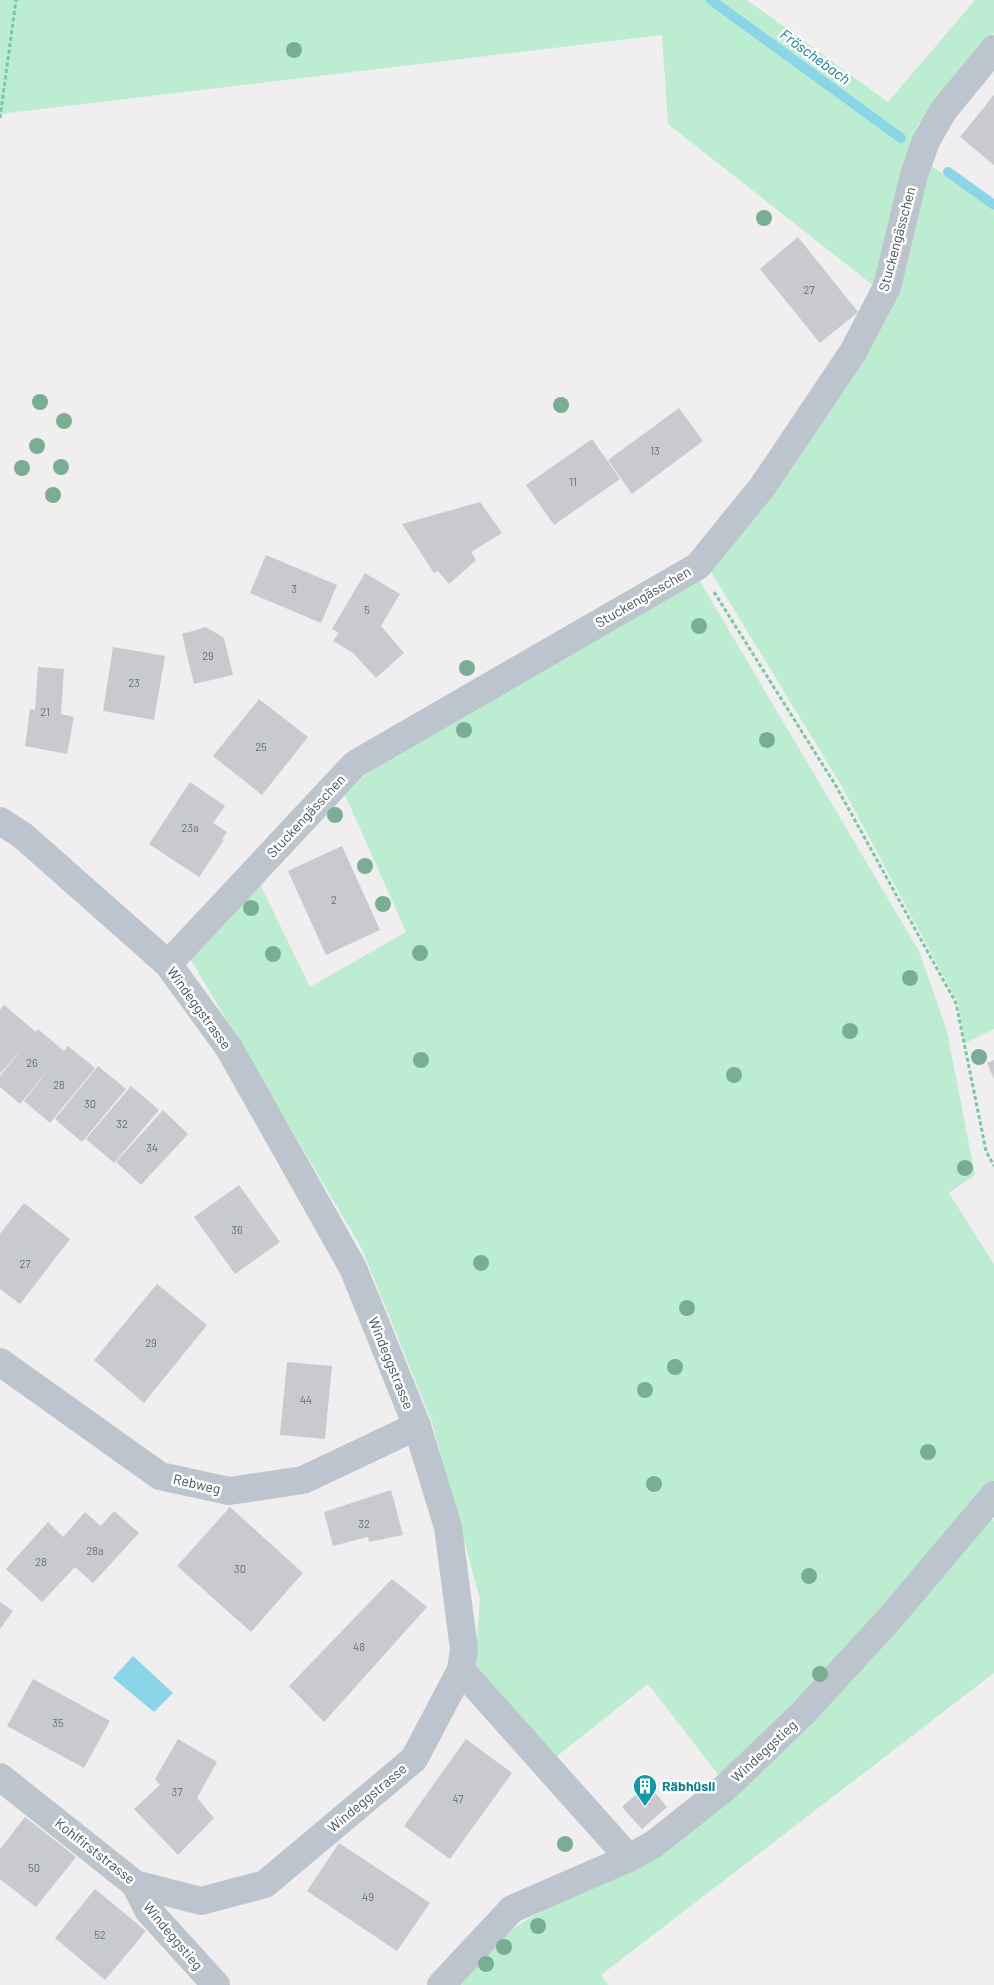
<svg xmlns="http://www.w3.org/2000/svg" width="994" height="1985" font-family="Barlow,sans-serif">
<rect width="100%" height="100%" fill="#f0eeee"/>
<g fill="#bdedd0">
<polygon points="0,0 747,0 888,102 975,0 994,0 994,33 917,126 874,286 668,124 662,35 0,114"/>
<polygon points="929,164 994,211 994,1029 965,1043 958,1003 841,785 708,567 853,371"/>
<polygon points="698,578 919,951 947,1031 975,1175 949,1193 994,1264 994,1485 978,1507 994,1521 994,1673 601,1975 608,1985 453,1985 500,1937 731,1791 648,1684 552,1760 475,1668 480,1599 432,1422 362,1249 191,960 259,882 310,987 406,932 345,795 369,771"/>
</g>
<polygon fill="#8bd5e9" points="133,1656 173,1693 154,1712 113,1678"/>
<g fill="none" stroke-linecap="round" stroke-linejoin="round">
<g stroke="#8bd5e9" stroke-width="10">
<polyline points="711,0 901,138"/>
<polyline points="948,172 994,205"/>
</g>
</g>
<g fill="#c8cad0">
<polygon points="994,95 994,165 960,137"/>
<polygon points="798,237 858,312 820,343 760,269"/>
<polygon points="679,408 703,441 632,494 608,460"/>
<polygon points="592,439 620,479 554,525 526,485"/>
<polygon points="480,502 502,533 471,552 476,560 449,584 438,571 434,573 402,524"/>
<polygon points="266,555 337,585 321,623 250,593"/>
<polygon points="365,573 400,594 381,626 404,653 376,678 353,653 333,641 339,633 332,629"/>
<polygon points="206,627 224,638 233,675 194,684 182,634"/>
<polygon points="113,647 165,656 154,720 103,711"/>
<polygon points="38,667 64,669 61,714 74,717 67,754 25,746 30,709 35,710"/>
<polygon points="259,699 308,737 262,795 213,756"/>
<polygon points="190,782 225,806 213,823 227,832 222,839 224,840 199,877 149,844"/>
<polygon points="342,846 380,930 326,955 288,871"/>
<polygon points="4,1005 36,1032 38,1029 64,1051 68,1046 95,1068 50,1123 24,1101 53,1064 20,1104 0,1087 0,1076 25,1045 0,1074 0,1010"/>
<polygon points="994,1060 994,1079 987,1063"/>
<polygon points="98,1066 126,1089 82,1142 55,1119"/>
<polygon points="131,1086 159,1110 114,1163 86,1139"/>
<polygon points="163,1110 188,1134 141,1185 116,1162"/>
<polygon points="239,1185 280,1242 235,1274 194,1217"/>
<polygon points="24,1203 70,1239 20,1304 0,1289 0,1234"/>
<polygon points="157,1284 207,1325 144,1403 94,1360"/>
<polygon points="287,1362 332,1366 325,1439 280,1435"/>
<polygon points="391,1490 403,1535 369,1542 368,1537 333,1546 324,1512"/>
<polygon points="230,1507 303,1573 251,1632 177,1566"/>
<polygon points="114,1511 139,1533 93,1583 75,1567 42,1602 6,1569 48,1522 63,1537 85,1512 101,1526"/>
<polygon points="392,1579 427,1607 324,1722 289,1686"/>
<polygon points="0,1602 13,1611 0,1629"/>
<polygon points="33,1679 110,1721 84,1768 7,1726"/>
<polygon points="178,1739 217,1762 197,1798 214,1818 178,1855 134,1809 160,1785 155,1779"/>
<polygon points="466,1739 512,1773 450,1859 404,1826"/>
<polygon points="648,1784 667,1807 642,1829 622,1807"/>
<polygon points="25,1817 76,1857 36,1907 0,1879 0,1849"/>
<polygon points="339,1843 430,1903 397,1951 307,1891"/>
<polygon points="95,1889 146,1931 105,1980 55,1938"/>
</g>
<g fill="none" stroke-linecap="round" stroke-linejoin="round">
<g stroke="#76caa2" stroke-width="3" stroke-dasharray="4 2.5" stroke-linecap="butt">
<polyline points="0,118 16,0"/>
<polyline points="714,592 836,786 956,1003 986,1151 994,1166"/>
</g>
<g stroke="#bcc5cd" stroke-width="28">
<polyline points="0,821 22,835 168,964 229,1048 353,1268 417,1426 448,1527 464,1649 461,1670 414,1759 265,1884 201,1901 135,1884 0,1777"/>
<polyline points="168,964 355,764 698,566 763,486 853,352 887,287 914,175 926,141 943,111 994,49"/>
<polyline points="0,1362 160,1476 229,1491 303,1480 417,1426"/>
<polyline points="461,1670 629,1858"/>
<polyline points="135,1884 148,1910 216,1985"/>
<polyline points="441,1985 512,1909 629,1858 654,1844 726,1787 804,1712 892,1616 994,1495"/>
</g>
</g>
<g fill="#7aae94">
<circle cx="294" cy="50" r="8"/>
<circle cx="764" cy="218" r="8"/>
<circle cx="40" cy="402" r="8"/>
<circle cx="561" cy="405" r="8"/>
<circle cx="64" cy="421" r="8"/>
<circle cx="37" cy="446" r="8"/>
<circle cx="61" cy="467" r="8"/>
<circle cx="22" cy="468" r="8"/>
<circle cx="53" cy="495" r="8"/>
<circle cx="699" cy="626" r="8"/>
<circle cx="467" cy="668" r="8"/>
<circle cx="464" cy="730" r="8"/>
<circle cx="767" cy="740" r="8"/>
<circle cx="335" cy="815" r="8"/>
<circle cx="365" cy="866" r="8"/>
<circle cx="383" cy="904" r="8"/>
<circle cx="251" cy="908" r="8"/>
<circle cx="420" cy="953" r="8"/>
<circle cx="273" cy="954" r="8"/>
<circle cx="910" cy="978" r="8"/>
<circle cx="850" cy="1031" r="8"/>
<circle cx="979" cy="1057" r="8"/>
<circle cx="421" cy="1060" r="8"/>
<circle cx="734" cy="1075" r="8"/>
<circle cx="965" cy="1168" r="8"/>
<circle cx="481" cy="1263" r="8"/>
<circle cx="687" cy="1308" r="8"/>
<circle cx="675" cy="1367" r="8"/>
<circle cx="645" cy="1390" r="8"/>
<circle cx="928" cy="1452" r="8"/>
<circle cx="654" cy="1484" r="8"/>
<circle cx="809" cy="1576" r="8"/>
<circle cx="820" cy="1674" r="8"/>
<circle cx="565" cy="1844" r="8"/>
<circle cx="538" cy="1926" r="8"/>
<circle cx="504" cy="1947" r="8"/>
<circle cx="486" cy="1964" r="8"/>
</g>
<defs>
<g id="building-pin" transform="scale(1.25)"><path d="M0 17L-7.5 6A9.5 9.5 0 1 1 7.5 6Z" fill="#0f9aa8" stroke="#fff"/><path d="M-4-6H4V6H1V3H-1V6H-4ZM-2.5-4.3h1.7v1.8h-1.7ZM.8-4.3h1.7v1.8H.8ZM-2.5-1h1.7V.8h-1.7ZM.8-1h1.7V.8H.8Z" fill="#fff"/></g>
</defs>
<g fill-rule="evenodd">
<use href="#building-pin" x="645" y="1786"/>
</g>
<g text-anchor="middle" stroke-width="5" stroke-linejoin="round" paint-order="stroke">
<g font-size="11" fill="#666f78">
<text x="809" y="294">27</text>
<text x="655" y="455">13</text>
<text x="573" y="486">11</text>
<text x="294" y="593">3</text>
<text x="367" y="614">5</text>
<text x="208" y="660">29</text>
<text x="134" y="687">23</text>
<text x="45" y="716">21</text>
<text x="261" y="751">25</text>
<text x="190" y="832">23a</text>
<text x="334" y="904">2</text>
<text x="32" y="1067">26</text>
<text x="59" y="1089">28</text>
<text x="90" y="1108">30</text>
<text x="122" y="1128">32</text>
<text x="152" y="1152">34</text>
<text x="237" y="1234">36</text>
<text x="25" y="1268">27</text>
<text x="151" y="1347">29</text>
<text x="306" y="1404">44</text>
<text x="364" y="1528">32</text>
<text x="95" y="1555">28a</text>
<text x="41" y="1566">28</text>
<text x="240" y="1573">30</text>
<text x="359" y="1651">48</text>
<text x="58" y="1727">35</text>
<text x="177" y="1796">37</text>
<text x="458" y="1803">47</text>
<text x="34" y="1872">50</text>
<text x="368" y="1901">49</text>
<text x="100" y="1939">52</text>
</g>
<g font-size="14" fill="#46515b" stroke="#fff">
<text transform="translate(897 239) rotate(-75)" y="5">Stuckengässchen</text>
<text transform="translate(643 597) rotate(-30)" y="5">Stuckengässchen</text>
<text transform="translate(306 816) rotate(-47)" y="5">Stuckengässchen</text>
<text transform="translate(199 1008) rotate(54)" y="5">Windeggstrasse</text>
<text transform="translate(391 1363) rotate(68)" y="5">Windeggstrasse</text>
<text transform="translate(197 1484) rotate(13)" y="5">Rebweg</text>
<text transform="translate(764 1751) rotate(-43)" y="5">Windeggstieg</text>
<text transform="translate(367 1798) rotate(-40)" y="5">Windeggstrasse</text>
<text transform="translate(95 1851) rotate(38)" y="5">Kohlfirststrasse</text>
<text transform="translate(173 1936) rotate(50)" y="5">Windeggstieg</text>
</g>
<g font-size="14" font-weight="bold" fill="#0d838f" stroke="#fff" text-anchor="start">
<text x="662" y="1791">Räbhüsli</text>
</g>
<g font-size="15" font-style="italic" fill="#107e9d" stroke="#fff">
<text transform="translate(815 57) rotate(36)" y="5">Fröschebach</text>
</g>
</g>
</svg>
